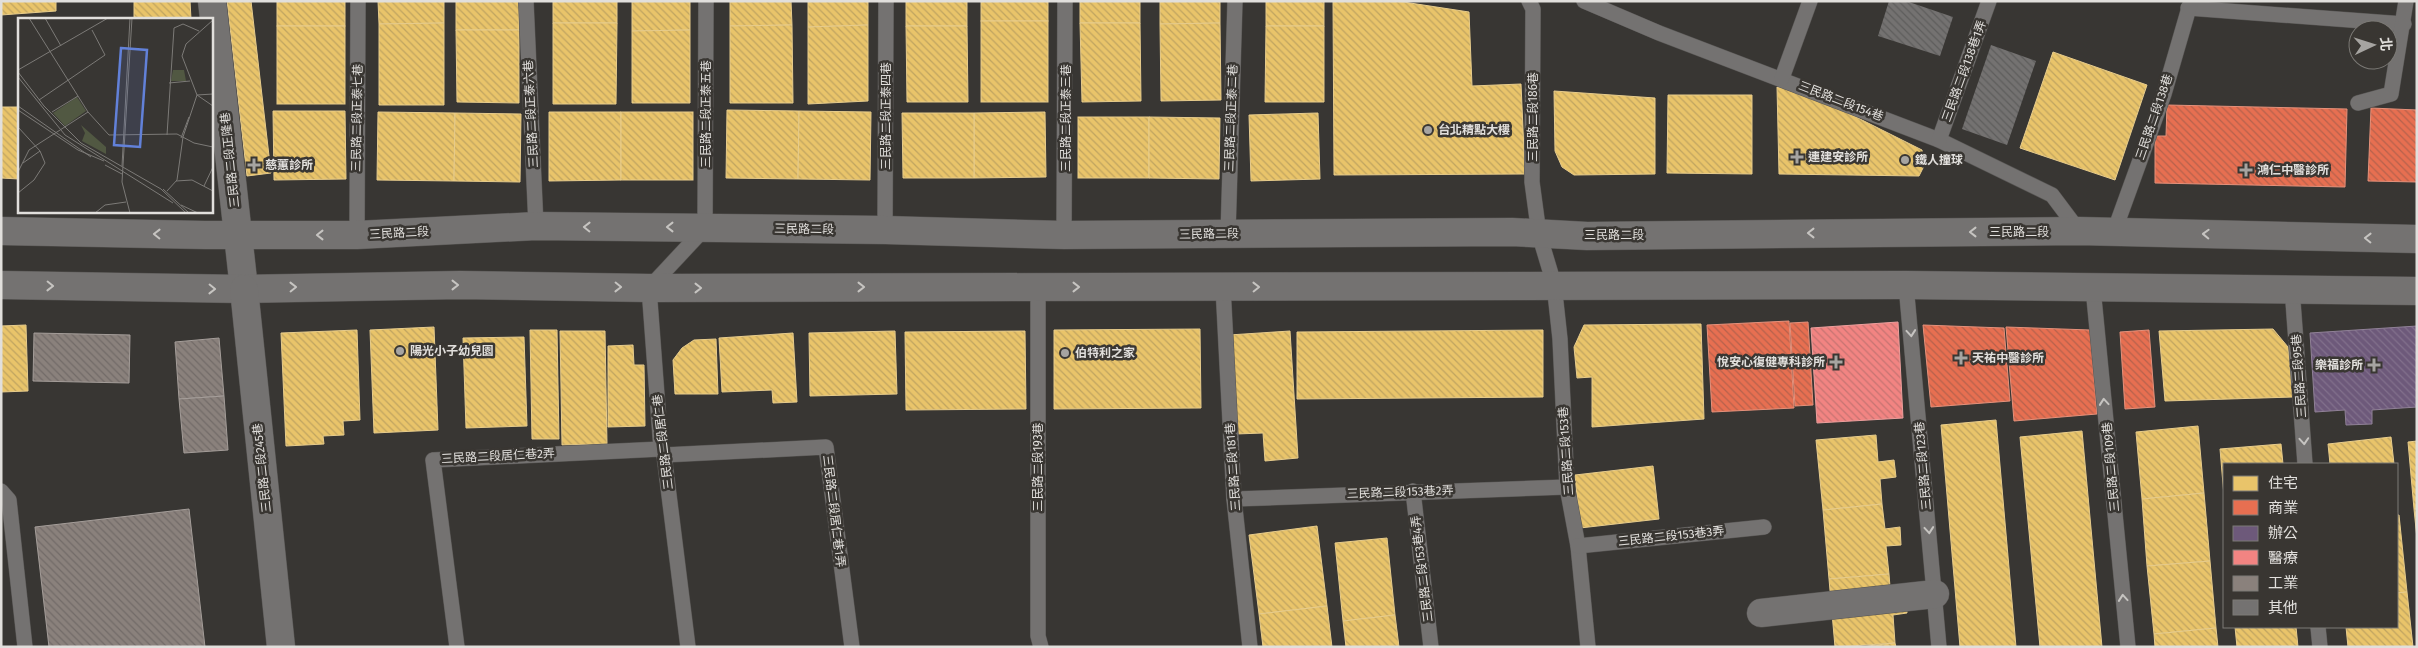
<svg xmlns="http://www.w3.org/2000/svg" width="2418" height="648" font-family="'Fira Sans','Noto Sans TC',sans-serif">
<defs>
<pattern id="homes-back-hatch" width="6" height="6" patternUnits="userSpaceOnUse" patternTransform="scale(1.25)"><rect width="6" height="6" fill="#e9c46a"/><path d="M-1 5l2 2M0 0l6 6M5-1l2 2" fill="none" stroke="#c0a460"/></pattern>
<pattern id="shops-back-hatch" width="6" height="6" patternUnits="userSpaceOnUse" patternTransform="scale(1.25)"><rect width="6" height="6" fill="#e76f51"/><path d="M-1 5l2 2M0 0l6 6M5-1l2 2" fill="none" stroke="#b6624c"/></pattern>
<pattern id="offices-back-hatch" width="6" height="6" patternUnits="userSpaceOnUse" patternTransform="scale(1.25)"><rect width="6" height="6" fill="#6d597a"/><path d="M-1 5l2 2M0 0l6 6M5-1l2 2" fill="none" stroke="#82708c"/></pattern>
<pattern id="health-back-hatch" width="6" height="6" patternUnits="userSpaceOnUse" patternTransform="scale(1.25)"><rect width="6" height="6" fill="#f28482"/><path d="M-1 5l2 2M0 0l6 6M5-1l2 2" fill="none" stroke="#c67472"/></pattern>
<pattern id="industry-back-hatch" width="6" height="6" patternUnits="userSpaceOnUse" patternTransform="scale(1.25)"><rect width="6" height="6" fill="#8a817c"/><path d="M-1 5l2 2M0 0l6 6M5-1l2 2" fill="none" stroke="#726b68"/></pattern>
<pattern id="building-back-hatch" width="6" height="6" patternUnits="userSpaceOnUse" patternTransform="scale(1.25)"><rect width="6" height="6" fill="#747271"/><path d="M-1 5l2 2M0 0l6 6M5-1l2 2" fill="none" stroke="#5e5d5c"/></pattern>
</defs>
<rect width="100%" height="100%" fill="#383633"/>
<g fill="url(#homes-back-hatch)" stroke="#e7cc8c">
<polygon points="1,1 56,1 56,11 1,15"/>
<polygon points="134,1 190,1 191,19 134,19"/>
<polygon points="227,1 251,1 271,173 247,176"/>
<rect x="277" y="1" width="68" height="25"/>
<polygon points="378,1 444,1 444,23 379,24"/>
<rect x="456" y="1" width="63" height="29"/>
<rect x="553" y="1" width="64" height="22"/>
<polygon points="632,1 690,1 690,30 632,31"/>
<polygon points="730,1 791,1 792,25 730,26"/>
<polygon points="808,1 868,1 868,25 808,27"/>
<rect x="906" y="1" width="61" height="25"/>
<rect x="981" y="1" width="67" height="20"/>
<rect x="1080" y="1" width="60" height="22"/>
<polygon points="1160,1 1220,1 1220,23 1160,24"/>
<rect x="1266" y="1" width="58" height="25"/>
<polygon points="1333,1 1397,1 1469,12 1472,86 1521,84 1525,174 1334,175"/>
<rect x="981" y="21" width="67" height="81"/>
<polygon points="444,23 444,105 379,105 379,24"/>
<polygon points="553,23 617,23 616,104 553,104"/>
<polygon points="1080,23 1140,23 1141,101 1082,102"/>
<polygon points="1220,23 1221,100 1161,101 1160,24"/>
<polygon points="792,25 793,103 730,103 730,26"/>
<polygon points="868,25 868,101 808,104 808,27"/>
<rect x="277" y="26" width="68" height="78"/>
<polygon points="906,26 967,26 968,102 907,102"/>
<polygon points="1266,26 1324,26 1324,102 1265,102"/>
<polygon points="456,30 519,30 519,103 457,102"/>
<polygon points="690,30 690,103 632,103 632,31"/>
<polygon points="2053,52 2147,85 2115,180 2020,148"/>
<polygon points="1777,87 1804,91 1922,150 1924,166 1919,176 1779,174"/>
<polygon points="1554,91 1655,98 1655,174 1574,175 1562,167 1555,151"/>
<polygon points="1668,95 1752,95 1752,174 1667,173"/>
<polygon points="1,107 19,107 19,179 1,178"/>
<polygon points="727,110 799,111 798,179 726,178"/>
<polygon points="273,111 345,111 346,179 274,180"/>
<polygon points="799,111 871,112 870,180 798,179"/>
<polygon points="378,112 455,113 454,181 377,180"/>
<polygon points="549,112 621,112 621,180 549,181"/>
<rect x="621" y="112" width="72" height="68"/>
<polygon points="1045,112 1046,177 974,178 974,113"/>
<polygon points="455,113 521,114 520,182 454,181"/>
<polygon points="902,113 974,113 974,178 903,178"/>
<polygon points="1318,113 1320,179 1251,181 1249,115"/>
<rect x="1078" y="117" width="71" height="61"/>
<polygon points="1149,117 1220,118 1219,179 1149,178"/>
<polygon points="1701,324 1704,419 1592,427 1592,377 1577,378 1574,347 1584,325"/>
<polygon points="26,325 28,391 1,392 1,326"/>
<polygon points="434,327 438,430 374,433 370,330"/>
<polygon points="1200,329 1201,408 1054,409 1054,330"/>
<polygon points="2273,329 2288,347 2293,397 2165,401 2159,331"/>
<polygon points="357,330 360,420 343,421 344,435 323,436 324,444 286,446 281,333"/>
<polygon points="530,330 557,330 559,439 532,439"/>
<polygon points="1543,330 1543,397 1297,399 1297,332"/>
<polygon points="560,331 605,331 607,444 562,445"/>
<polygon points="895,331 897,394 810,396 809,333"/>
<polygon points="1025,331 1026,409 906,410 905,332"/>
<polygon points="1290,331 1298,458 1265,461 1263,433 1236,434 1229,335"/>
<polygon points="793,333 797,402 773,403 772,390 722,392 719,338"/>
<polygon points="524,337 527,426 466,428 463,338"/>
<polygon points="716,339 718,394 675,394 673,360 682,348 694,340"/>
<polygon points="633,345 634,365 644,365 645,426 608,427 608,346"/>
<polygon points="1996,420 2016,647 1960,647 1941,425"/>
<polygon points="2198,426 2204,493 2142,499 2136,432"/>
<polygon points="2082,431 2102,647 2040,647 2020,437"/>
<polygon points="1876,435 1878,462 1894,460 1896,477 1880,479 1882,504 1823,510 1816,440"/>
<polygon points="2391,437 2394,464 2330,464 2328,444"/>
<polygon points="2417,441 2417,509 2414,509 2408,442"/>
<polygon points="2281,444 2283,464 2224,464 2224,496 2220,449"/>
<polygon points="1653,466 1659,519 1580,528 1575,475"/>
<polygon points="2204,493 2210,561 2147,566 2142,499"/>
<polygon points="1882,504 1885,529 1900,527 1901,545 1886,546 1889,574 1829,579 1823,510"/>
<polygon points="2414,509 2417,509 2417,539"/>
<polygon points="2397,515 2399,515 2407,592 2397,593"/>
<polygon points="1317,526 1327,606 1259,614 1249,535"/>
<polygon points="1387,538 1395,615 1343,621 1335,543"/>
<polygon points="2210,561 2216,628 2154,634 2147,566"/>
<polygon points="1889,574 1891,600 1906,599 1907,613 1893,615 1895,643 1835,647 1829,579"/>
<polygon points="2407,592 2413,647 2348,647 2346,627 2397,627 2397,593"/>
<polygon points="1327,606 1332,647 1263,647 1259,614"/>
<polygon points="1395,615 1399,647 1346,647 1343,621"/>
<polygon points="2235,627 2296,627 2298,647 2237,647"/>
<polygon points="2216,628 2218,647 2155,647 2154,634"/>
<polygon points="1895,643 1896,647 1858,647"/>
</g>
<g fill="url(#shops-back-hatch)" stroke="#e5917b">
<polygon points="2167,105 2347,109 2345,187 2155,183 2155,136 2166,136"/>
<polygon points="2371,108 2417,110 2417,182 2368,181"/>
<polygon points="1789,321 1794,408 1712,412 1707,325"/>
<polygon points="1808,322 1813,405 1795,406 1790,323"/>
<polygon points="1923,325 2004,328 2010,401 1931,407"/>
<polygon points="2006,327 2090,330 2097,414 2014,421"/>
<polygon points="2149,330 2155,407 2125,409 2120,332"/>
</g>
<polygon fill="url(#offices-back-hatch)" stroke="#908197" points="2417,326 2417,407 2372,410 2372,424 2346,425 2345,410 2315,412 2310,333"/>
<polygon fill="url(#health-back-hatch)" stroke="#ed9f9d" points="1898,322 1903,418 1817,423 1811,328"/>
<g fill="url(#industry-back-hatch)" stroke="#a49d99">
<polygon points="34,333 130,335 129,383 33,381"/>
<polygon points="219,338 224,396 179,399 175,342"/>
<polygon points="224,396 228,450 184,453 179,399"/>
<polygon points="189,509 205,647 49,647 35,527"/>
</g>
<g fill="url(#building-back-hatch)">
<polygon points="1889,1 1906,1 1953,17 1940,56 1878,36"/>
<polygon points="1991,45 2036,61 2007,145 1962,129"/>
</g>
<g fill="none" stroke-linecap="round" stroke-linejoin="round">
<g stroke="#565452" stroke-width="16">
<g id="lane">
<polyline points="526,1 536,226"/>
<polyline points="1529,1 1533,9 1532,182 1539,234 1554,284 1560,339 1567,487 1578,546 1588,647"/>
<polyline points="1584,1 1659,33 1939,140 2052,195 2079,231"/>
<polyline points="2188,8 2404,24"/>
<polyline points="1782,78 1810,1"/>
<polyline points="2358,103 2391,94 2406,1"/>
<polyline points="1939,140 1989,1"/>
<polyline points="885,230 886,1"/>
<polyline points="2114,232 2164,94 2191,1"/>
<polyline points="1228,234 1235,1"/>
<polyline points="357,235 358,1"/>
<polyline points="1064,235 1065,1"/>
<polyline points="1906,285 1939,647"/>
<polyline points="1038,287 1038,636 1041,647"/>
<polyline points="1223,287 1234,499 1250,647"/>
<polyline points="2093,288 2128,647"/>
<polyline points="2292,288 2305,464"/>
<polyline points="664,455 826,447 852,647"/>
<polyline points="1,491 9,500 25,647"/>
<polyline points="1413,491 1431,647"/>
<polyline points="1234,499 1567,487"/>
<polyline points="1578,546 1764,527"/>
<polyline points="2318,627 2320,647"/>
<polyline points="457,647 433,460 661,449"/>
<polyline points="688,647 664,455 661,449 649,288 705,228 706,1"/>
</g>
</g>
<g stroke="#565452" stroke-width="29">
<g id="street">
<polyline points="212,1 244,289"/>
<polyline points="1761,613 1935,594"/>
</g>
</g>
<g stroke="#565452" stroke-width="29">
<g id="secondary">
<polyline points="1,231 205,235 357,235 536,226 885,230 1064,235 1512,232 1587,236 2079,231 2417,239"/>
<polyline points="1,285 244,289 460,285 649,288 1906,285 2417,291"/>
<polyline points="244,289 281,647"/>
</g>
</g>
<use href="#lane" stroke="#747271" stroke-width="15"/>
<use href="#street" stroke="#747271" stroke-width="28"/>
<use href="#secondary" stroke="#747271" stroke-width="28"/>
</g>
<defs><path id="oneway-chevron" d="M-2-3.5L2.5 0L-2 3.5" fill="none" stroke-width="1.6" stroke-linecap="round" stroke-linejoin="round" transform="scale(1.25)"/></defs>
<g stroke="#c6c4c1">
<use href="#oneway-chevron" transform="translate(587 227) rotate(-179)"/>
<use href="#oneway-chevron" transform="translate(670 227) rotate(-180)"/>
<use href="#oneway-chevron" transform="translate(1973 232) rotate(180)"/>
<use href="#oneway-chevron" transform="translate(1811 233) rotate(180)"/>
<use href="#oneway-chevron" transform="translate(157 234) rotate(-179)"/>
<use href="#oneway-chevron" transform="translate(2206 234) rotate(-178)"/>
<use href="#oneway-chevron" transform="translate(320 235) rotate(180)"/>
<use href="#oneway-chevron" transform="translate(2368 238) rotate(-179)"/>
<use href="#oneway-chevron" transform="translate(455 285)"/>
<use href="#oneway-chevron" transform="translate(50 286) rotate(1)"/>
<use href="#oneway-chevron" transform="translate(293 287) rotate(-1)"/>
<use href="#oneway-chevron" transform="translate(618 287) rotate(1)"/>
<use href="#oneway-chevron" transform="translate(861 287)"/>
<use href="#oneway-chevron" transform="translate(1076 287)"/>
<use href="#oneway-chevron" transform="translate(1256 287) rotate(-1)"/>
<use href="#oneway-chevron" transform="translate(698 288)"/>
<use href="#oneway-chevron" transform="translate(212 289) rotate(1)"/>
<use href="#oneway-chevron" transform="translate(1911 333) rotate(85)"/>
<use href="#oneway-chevron" transform="translate(2104 402) rotate(-95)"/>
<use href="#oneway-chevron" transform="translate(2304 441) rotate(86)"/>
<use href="#oneway-chevron" transform="translate(1929 530) rotate(85)"/>
<use href="#oneway-chevron" transform="translate(2123 598) rotate(-95)"/>
</g>
<g fill="#a6a4a1" stroke="#393632" stroke-width="2">
<circle cx="1428" cy="130" r="5"/>
<path d="M1794.5 149.5h5v5h5v5h-5v5h-5v-5h-5v-5h5z"/>
<circle cx="1905" cy="160" r="5"/>
<path d="M251.5 157.5h5v5h5v5h-5v5h-5v-5h-5v-5h5z"/>
<path d="M2243.5 162.5h5v5h5v5h-5v5h-5v-5h-5v-5h5z"/>
<circle cx="400" cy="351" r="5"/>
<circle cx="1065" cy="353" r="5"/>
<path d="M1958.5 350.5h5v5h5v5h-5v5h-5v-5h-5v-5h5z"/>
<path d="M1833.5 354.5h5v5h5v5h-5v5h-5v-5h-5v-5h5z"/>
<path d="M2371.5 357.5h5v5h5v5h-5v5h-5v-5h-5v-5h5z"/>
</g>
<g text-anchor="middle" stroke-width="5" stroke-linejoin="round" paint-order="stroke">
<g font-size="12" fill="#e1dfdc" stroke="#393632">
<text transform="translate(1964 71) rotate(-70)" y="4">三民路二段138巷1弄</text>
<text transform="translate(1841 101) rotate(21)" y="4">三民路二段154巷</text>
<text transform="translate(531 114) rotate(-93)" y="4">三民路二段正泰六巷</text>
<text transform="translate(706 114) rotate(-90)" y="4">三民路二段正泰五巷</text>
<text transform="translate(886 116) rotate(-90)" y="4">三民路二段正泰四巷</text>
<text transform="translate(1533 117) rotate(-90)" y="4">三民路二段186巷</text>
<text transform="translate(2154 117) rotate(-71)" y="4">三民路二段138巷</text>
<text transform="translate(357 118) rotate(-89)" y="4">三民路二段正泰七巷</text>
<text transform="translate(1066 118) rotate(-90)" y="4">三民路二段正泰三巷</text>
<text transform="translate(1231 118) rotate(-88)" y="4">三民路二段正泰二巷</text>
<text transform="translate(230 160) rotate(-96)" y="4">三民路二段正隆巷</text>
<text transform="translate(804 229) rotate(1)" y="4">三民路二段</text>
<text x="2019" y="236">三民路二段</text>
<text transform="translate(399 233) rotate(-3)" y="4">三民路二段</text>
<text transform="translate(1209 234) rotate(-1)" y="4">三民路二段</text>
<text x="1614" y="239">三民路二段</text>
<text transform="translate(2299 376) rotate(-94)" y="4">三民路二段95巷</text>
<text transform="translate(663 442) rotate(-97)" y="4">三民路二段居仁巷</text>
<text transform="translate(1566 451) rotate(-94)" y="4">三民路二段153巷</text>
<text transform="translate(498 456) rotate(-3)" y="4">三民路二段居仁巷2弄</text>
<text transform="translate(1923 466) rotate(-95)" y="4">三民路二段123巷</text>
<text transform="translate(1038 467) rotate(-90)" y="4">三民路二段193巷</text>
<text transform="translate(1233 467) rotate(-94)" y="4">三民路二段181巷</text>
<text transform="translate(2111 467) rotate(-95)" y="4">三民路二段109巷</text>
<text transform="translate(262 468) rotate(-96)" y="4">三民路二段245巷</text>
<text transform="translate(1400 492) rotate(-2)" y="4">三民路二段153巷2弄</text>
<text transform="translate(834 511) rotate(83)" y="4">三民路二段居仁巷1弄</text>
<text transform="translate(1671 536) rotate(-6)" y="4">三民路二段153巷3弄</text>
<text transform="translate(1422 569) rotate(-97)" y="4">三民路二段153巷4弄</text>
</g>
<g font-size="12" font-weight="bold" fill="#e1dfdc" stroke="#393632" text-anchor="start">
<text x="1438" y="134">台北精點大樓</text>
<text x="1808" y="161">連建安診所</text>
<text x="1915" y="164">鐵人撞球</text>
<text x="265" y="169">慈蕙診所</text>
<text x="2257" y="174">鴻仁中醫診所</text>
<text x="410" y="355">陽光小子幼兒園</text>
<text x="1075" y="357">伯特利之家</text>
<text x="1972" y="362">天祐中醫診所</text>
<text x="1825" y="366" text-anchor="end">悅安心復健專科診所</text>
<text x="2363" y="369" text-anchor="end">樂福診所</text>
</g>
</g>
<g transform="translate(18 18)">
<rect width="195" height="195" fill="#383633"/>
<path d="M155,52H166L168,63H153ZM59,79L68,93L47,108L35,95ZM63,107L88,129V136L64,123L67,115Z" fill="#515842"/>
<path fill="none" stroke="#7c7a77" stroke-width="1" d="M11,0L70,94L91,117L159,116L176,125L195,129M27,0L43,28M195,2L168,26L164,38L179,77L195,88M0,52L90,0M0,54L26,88L63,125L143,171L168,195M0,59L47,117L155,185M151,65L172,63M179,77L195,76M21,82L87,37L74,12M0,88L73,139M0,92L60,132L86,143M34,94L60,78M0,109L22,133L27,145L16,162L0,175M149,117L156,10L165,6L181,13M163,120L171,99M5,145L22,133M87,147L104,156M104,148L112,0M0,154L11,132L70,94M158,163L174,162L195,173M186,168L195,149M145,171L171,195M149,173L159,162L165,119L179,77M163,187L180,195M77,195L87,187L108,184M112,195L104,164L114,0"/>
<path fill="#6281d9" fill-opacity="0.15" stroke="#6281d9" stroke-width="2.5" d="M103,30L129,32L122,129L96,127Z"/>
<rect width="195" height="195" fill="none" stroke="#e1dfdc" stroke-width="2.5"/>
</g>
<rect width="2418" height="648" fill="none" stroke="#e1dfdc" stroke-width="5"/>
<rect x="2223" y="463" width="175" height="165" fill="#393632" stroke="#7c7a76"/>
<rect x="2233" y="476" width="25" height="15" fill="#e9c46a" stroke="#7c7a76"/>
<text x="2268" y="488" font-size="15" fill="#e1dfdc">住宅</text>
<rect x="2233" y="500" width="25" height="15" fill="#e76f51" stroke="#7c7a76"/>
<text x="2268" y="513" font-size="15" fill="#e1dfdc">商業</text>
<rect x="2233" y="526" width="25" height="15" fill="#6d597a" stroke="#7c7a76"/>
<text x="2268" y="538" font-size="15" fill="#e1dfdc">辦公</text>
<rect x="2233" y="550" width="25" height="15" fill="#f28482" stroke="#7c7a76"/>
<text x="2268" y="563" font-size="15" fill="#e1dfdc">醫療</text>
<rect x="2233" y="576" width="25" height="15" fill="#8a817c" stroke="#7c7a76"/>
<text x="2268" y="588" font-size="15" fill="#e1dfdc">工業</text>
<rect x="2233" y="600" width="25" height="15" fill="#747271" stroke="#7c7a76"/>
<text x="2268" y="613" font-size="15" fill="#e1dfdc">其他</text>
<g transform="translate(2373 45) rotate(86)"><circle r="24" fill="#393632" stroke="#7c7a76"/>
<path d="M0-4L9 19L0 12L-9 19Z" fill="#a6a4a1"/>
<text y="-8" font-size="14" font-weight="bold" text-anchor="middle" fill="#e1dfdc">北</text>
</g>
</svg>
